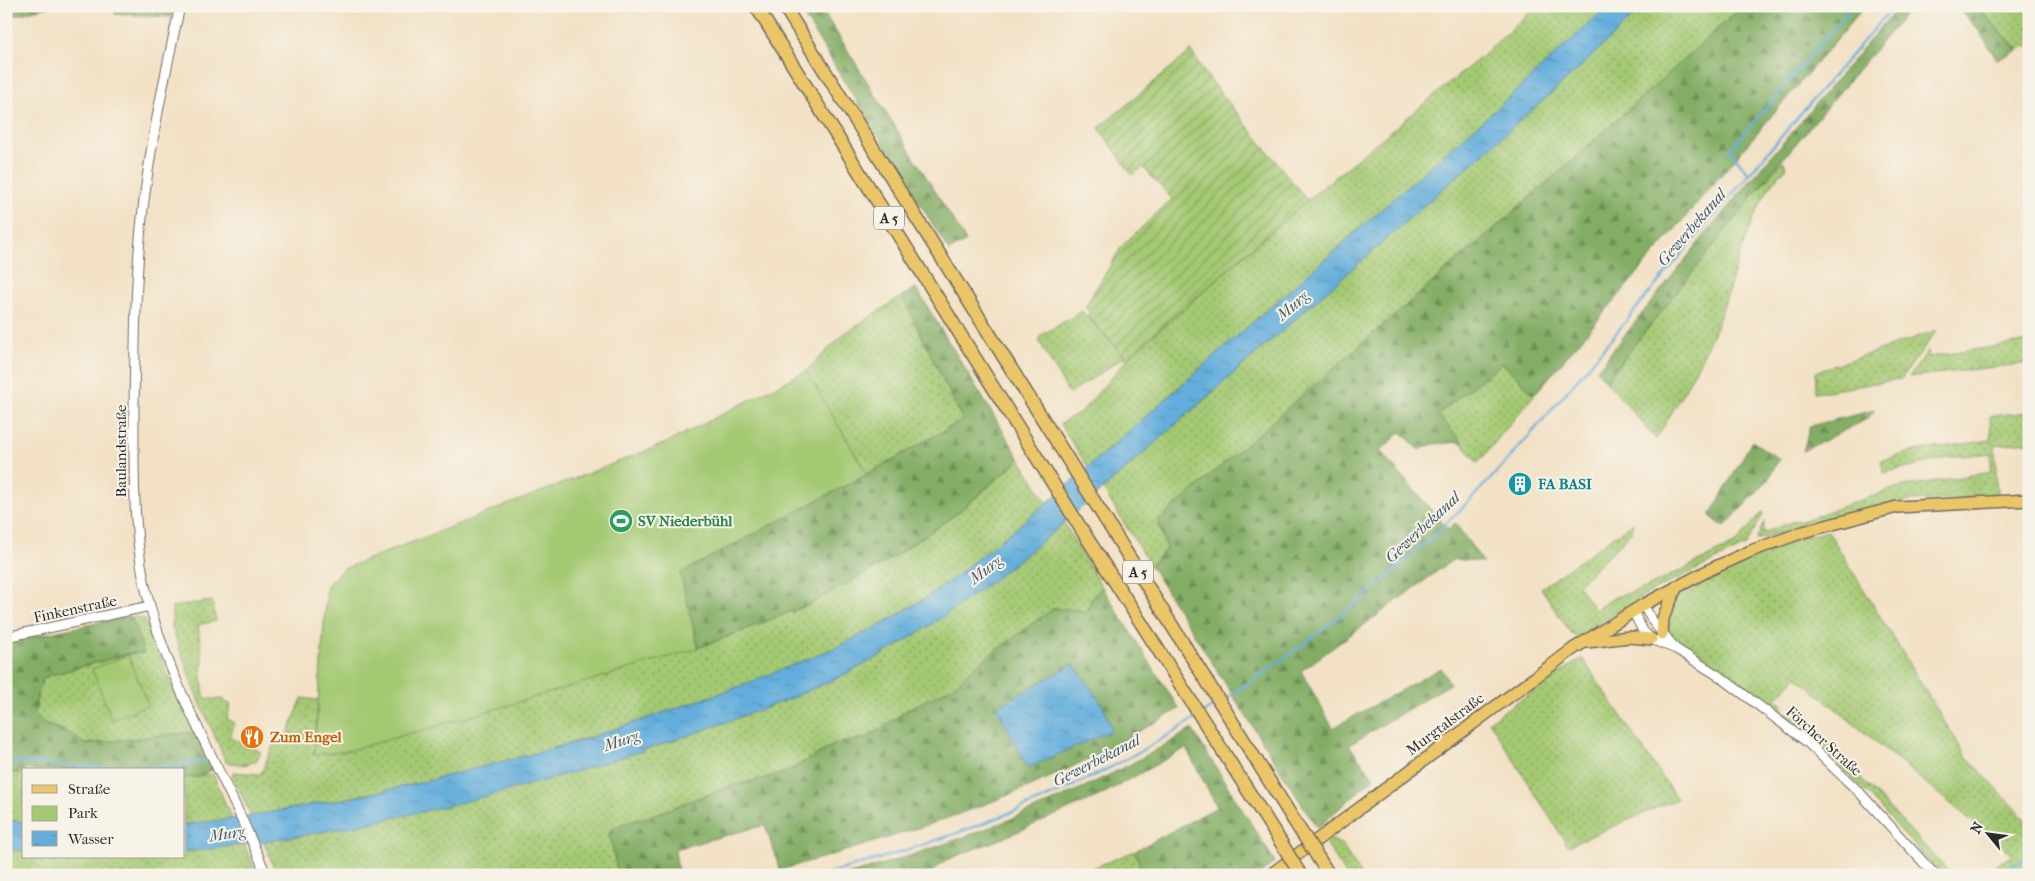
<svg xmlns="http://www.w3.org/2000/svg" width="2035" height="881" font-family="'IM FELL French Canon',serif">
<defs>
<pattern id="grass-dots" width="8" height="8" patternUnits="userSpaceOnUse" patternTransform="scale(1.25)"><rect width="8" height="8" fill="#a4c973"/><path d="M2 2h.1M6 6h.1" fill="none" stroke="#86a35f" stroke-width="1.8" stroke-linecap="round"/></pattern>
<pattern id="forest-firs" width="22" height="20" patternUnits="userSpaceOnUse" patternTransform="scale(1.25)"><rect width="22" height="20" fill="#83ad65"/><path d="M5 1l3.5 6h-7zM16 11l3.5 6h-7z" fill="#6b8d53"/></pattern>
<pattern id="garden-furrows" width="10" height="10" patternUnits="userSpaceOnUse" patternTransform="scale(1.25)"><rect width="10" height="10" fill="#a4c973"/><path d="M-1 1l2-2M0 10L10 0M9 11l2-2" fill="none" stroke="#86a35f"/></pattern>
<pattern id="water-ripples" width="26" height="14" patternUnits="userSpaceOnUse" patternTransform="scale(1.25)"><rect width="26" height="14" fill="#64aedc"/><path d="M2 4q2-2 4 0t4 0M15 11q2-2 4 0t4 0" fill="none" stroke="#538eb3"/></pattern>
</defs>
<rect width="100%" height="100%" fill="#f7f3e8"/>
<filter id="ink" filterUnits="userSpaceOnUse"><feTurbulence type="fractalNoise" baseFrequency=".02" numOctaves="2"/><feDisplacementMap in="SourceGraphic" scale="10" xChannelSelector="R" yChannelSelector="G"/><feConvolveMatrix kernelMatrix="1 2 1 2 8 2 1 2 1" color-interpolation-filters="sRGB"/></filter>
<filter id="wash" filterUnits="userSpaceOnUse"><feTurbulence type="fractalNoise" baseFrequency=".0096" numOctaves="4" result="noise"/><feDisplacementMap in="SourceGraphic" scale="20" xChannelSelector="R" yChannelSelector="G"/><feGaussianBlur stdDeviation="1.12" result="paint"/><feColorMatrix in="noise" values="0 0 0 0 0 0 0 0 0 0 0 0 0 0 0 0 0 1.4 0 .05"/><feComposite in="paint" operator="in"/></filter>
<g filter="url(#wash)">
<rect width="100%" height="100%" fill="#f2e1c5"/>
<g fill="url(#grass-dots)" stroke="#687a4f">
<polygon points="1536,6 1608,6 1512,95 1088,467 1060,424 1083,410 1128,358 1307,200 1481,57"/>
<polygon points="1644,6 1743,6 1558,173 1158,521 1168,549 1150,565 1103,489 1573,74"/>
<polygon points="1976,6 2029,6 2029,45 2018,50"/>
<path d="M1784,161L1786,169C1750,197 1733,288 1714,331C1698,369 1677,404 1656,439L1606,381L1772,172Z"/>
<polygon points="902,296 963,420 867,474 806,371 844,334"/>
<polygon points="1082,311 1124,357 1069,394 1039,341 1040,336"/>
<polygon points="1937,330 1901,379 1815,393 1816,372"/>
<polygon points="2029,341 2029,363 1909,377 1928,351 1929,357"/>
<polygon points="1502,363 1534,395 1478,463 1437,414"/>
<polygon points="2029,412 2029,442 1995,445 1997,496 1911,501 1871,506 1756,540 1764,522 1763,533 1797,520 1798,522 1899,487 1991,472 1991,453 1951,457 1884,473 1881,461 1914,451 1991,440 1990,416"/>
<path d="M1020,459L1047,503C995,547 942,591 882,624C822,658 754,682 689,704C601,735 513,762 422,783C365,795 308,805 251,816L233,776V772L261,774L276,738L285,741L302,698L318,700L314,755L698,648L808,605L886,562L955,515Z"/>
<polygon points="1762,512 1764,513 1745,546 1646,594 1577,637 1572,635 1541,588 1633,523 1632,532 1578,585 1595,610 1615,597 1645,588 1736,543"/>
<path d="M1064,523L1102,587L1091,599L1088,611L983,660L951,688L910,708L867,738L836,744L784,773L728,787L656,814L613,827L609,832L618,875H277L263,840C410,817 556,782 697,732C754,712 814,692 867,663C938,624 1001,575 1064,523Z"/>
<polygon points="1828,531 1965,755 2029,824 2029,867 2015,875 1979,875 2013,855 1797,677 1775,699 1783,704 1781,710 1812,726 1811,731 1804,733 1673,638 1668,629 1668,615 1678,595 1691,587 1783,542"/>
<polygon points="212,601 216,621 198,625 203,664 201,668 204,696 208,699 225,699 224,702 231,704 227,719 235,723 230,737 261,752 256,761 244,765 226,762 197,696 172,628 172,607"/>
<polygon points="131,616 145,619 173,687 194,732 84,744 66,731 44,724 35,714 37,695 44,677 127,654 144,653"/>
<polygon points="1582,658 1677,799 1568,846 1489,721"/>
<polygon points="1821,736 1952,875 1941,875 1869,795 1817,744 1817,739"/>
<polygon points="6,772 24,774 24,822 6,820"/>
<polygon points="213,774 232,819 184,825 184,778"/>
<polygon points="1331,839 1342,845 1361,875 1346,875 1326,843"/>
<polygon points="244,844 257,875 6,875 6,849 24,851 24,857 184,857 184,852"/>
<polygon points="1135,851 1143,875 1075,875"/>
</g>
<g fill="url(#forest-firs)" stroke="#576c48">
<polygon points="6,6 51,6 6,18"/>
<polygon points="114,6 174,6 171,17 115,14"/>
<polygon points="798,6 820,6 966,241 949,251"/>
<polygon points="1743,6 1865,6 1534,395 1502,363 1438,414 1462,442 1433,444 1419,450 1401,432 1380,451 1448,529 1455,523 1483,562 1454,559 1301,671 1333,728 1441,668 1450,684 1349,745 1374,778 1317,828 1150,565 1167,549 1158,521 1558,173"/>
<polygon points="1899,6 1912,6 1772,172 1606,381 1597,370 1712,226"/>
<polygon points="1957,6 1976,6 2018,50 1997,60 1979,31"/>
<polygon points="916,288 1020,459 955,515 886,562 808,605 698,648 680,573 867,474 963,420 902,296"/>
<polygon points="1875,410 1867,419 1803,451 1810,426"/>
<polygon points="1752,441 1779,459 1768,480 1724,527 1710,516"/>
<path d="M1102,587L1179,709C1148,726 1118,744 1086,760C989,809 884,840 780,870L765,825L675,849L678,871L659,875H618L609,832L613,827L656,814L728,787L784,773L836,744L867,738L910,708L951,688L983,660L1054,608L1088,611L1091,599Z"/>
<polygon points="131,616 144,653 127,654 44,677 37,695 35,714 44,724 66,731 84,744 194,732 214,769 197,777 184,778 184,770 24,770 24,774 6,772 6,642"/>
<path d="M1192,729L1275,862L1259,875H1143L1135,851L1217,807L1186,748L1099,796L1003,838L946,860L928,875H846C966,841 1086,794 1192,729Z"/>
</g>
<g fill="#a4c973" stroke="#687a4f">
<polygon points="806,371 867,474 680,573 698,648 469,717 347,751 314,755 327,585 343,569 666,443"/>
<polygon points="128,655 148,705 112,720 92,669"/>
</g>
<polygon fill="url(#garden-furrows)" stroke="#687a4f" points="1191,51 1204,72 1307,200 1126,358 1087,315 1090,313 1085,307 1122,246 1172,199 1143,167 1132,175 1099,128"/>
<g fill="url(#water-ripples)" stroke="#486c84">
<path d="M1608,6H1644L1573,74L1064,523C1001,575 937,626 865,664C810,693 750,714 692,734C528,791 356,833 184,852V825L251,816L360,796L423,782L574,743L730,690L830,650L881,625L936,592L1047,503L1512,95Z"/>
<polygon points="1073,664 1101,702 1112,730 1028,768 997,707"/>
<polygon points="6,820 24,822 24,851 6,849"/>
</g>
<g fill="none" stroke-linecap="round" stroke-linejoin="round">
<g stroke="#64aedc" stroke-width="2.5">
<polyline points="1748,173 1730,150 1853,6"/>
<path d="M1224,700C1317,639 1417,558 1493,476C1553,411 1609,341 1666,273C1741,183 1817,94 1894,6"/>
<polyline points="1203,713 1217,704"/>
<polyline points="6,761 124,769 207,762"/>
<path d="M822,875C953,840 1082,792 1196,718"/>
<polyline points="1995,875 2029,857"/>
</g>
</g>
</g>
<g filter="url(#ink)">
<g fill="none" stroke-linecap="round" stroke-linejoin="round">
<g stroke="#716b61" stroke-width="11">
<g id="minor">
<path d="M180,6C164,79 148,154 141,228C135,288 135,348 134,409C134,475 132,541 150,606C176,701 231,784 266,875"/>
<polyline points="1643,605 1654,623 1674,647"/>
<polyline points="1633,611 1643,631 1651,639 1676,649 1722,678 1807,742 1860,793 1935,875"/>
<polyline points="6,637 150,606"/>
</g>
</g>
<g stroke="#716b61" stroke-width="14">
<g id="major">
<polyline points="1662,634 1663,618 1677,586"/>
<polyline points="1587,642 1629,637 1651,639"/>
<polyline points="1270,875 1573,649 1643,605 1711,569 1751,551 1803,532 1897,507 2029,500"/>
</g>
</g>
<g stroke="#716b61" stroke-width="15">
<g id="highway">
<polyline points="756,6 1080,527 1282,844"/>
<polyline points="784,6 1300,830"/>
<polyline points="1319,859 1329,875"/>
</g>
</g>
<use href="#minor" stroke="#fff" stroke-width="9"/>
<use href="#major" stroke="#ebc669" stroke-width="11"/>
<use href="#highway" stroke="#ebc669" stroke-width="12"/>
<g stroke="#716b61" stroke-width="15" stroke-linecap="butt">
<g id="highway-bridge">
<polyline points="1300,830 1319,859"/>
<polyline points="1282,844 1300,874"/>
</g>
</g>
<use href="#highway-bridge" stroke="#ebc669" stroke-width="12"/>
</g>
</g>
<defs>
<g id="building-disc" transform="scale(1.25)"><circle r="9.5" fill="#0f9aa8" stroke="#f7f3e8"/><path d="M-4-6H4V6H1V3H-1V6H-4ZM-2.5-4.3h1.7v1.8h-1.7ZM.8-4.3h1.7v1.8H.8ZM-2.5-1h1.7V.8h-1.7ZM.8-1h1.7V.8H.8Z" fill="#fff"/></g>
<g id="stadium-disc" transform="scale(1.25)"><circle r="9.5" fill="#2e9e5b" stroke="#f7f3e8"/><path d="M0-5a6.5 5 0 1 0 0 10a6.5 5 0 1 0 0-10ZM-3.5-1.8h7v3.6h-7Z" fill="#fff"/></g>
<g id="restaurant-disc" transform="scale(1.25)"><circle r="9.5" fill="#e8710a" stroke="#f7f3e8"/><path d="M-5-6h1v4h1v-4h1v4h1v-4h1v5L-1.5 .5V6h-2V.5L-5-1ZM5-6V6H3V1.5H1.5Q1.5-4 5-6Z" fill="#fff"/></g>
</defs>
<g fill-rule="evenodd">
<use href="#building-disc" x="1520" y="484"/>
<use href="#stadium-disc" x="621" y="521"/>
<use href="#restaurant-disc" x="252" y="737"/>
</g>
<g text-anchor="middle" stroke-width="4" stroke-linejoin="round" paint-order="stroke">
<g fill="#f7f3e8" stroke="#686764" stroke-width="1">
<rect x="874" y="206.5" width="30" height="23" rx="4"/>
<rect x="1123" y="560.5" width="30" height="23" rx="4"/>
</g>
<g font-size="14" font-weight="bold" fill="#2b2b2b">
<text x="889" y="223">A 5</text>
<text x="1138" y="577">A 5</text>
</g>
<g font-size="15" fill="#2b2b2b" stroke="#f7f3e8">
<text transform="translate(121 451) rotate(-90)" y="5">Baulandstraße</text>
<text transform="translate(75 609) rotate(-12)" y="5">Finkenstraße</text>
<text transform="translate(1445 724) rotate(-37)" y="5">Murgtalstraße</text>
<text transform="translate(1824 741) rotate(42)" y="5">Förcher Straße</text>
</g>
<g font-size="15" font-weight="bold" fill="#0d838f" stroke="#f7f3e8" text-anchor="start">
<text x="1538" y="489">FA BASI</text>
</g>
<g font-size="15" font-weight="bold" fill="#27864d" stroke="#f7f3e8" text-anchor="start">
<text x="638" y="526">SV Niederbühl</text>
</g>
<g font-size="15" font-weight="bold" fill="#c56008" stroke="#f7f3e8" text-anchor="start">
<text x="270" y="742">Zum Engel</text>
</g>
<g font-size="16" font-style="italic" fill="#3f5969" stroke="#f7f3e8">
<text transform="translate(1691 227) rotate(-49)" y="6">Gewerbekanal</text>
<text transform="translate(1292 305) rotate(-41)" y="6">Murg</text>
<text transform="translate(1422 527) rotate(-43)" y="6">Gewerbekanal</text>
<text transform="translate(985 569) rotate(-37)" y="6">Murg</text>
<text transform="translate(621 740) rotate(-18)" y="6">Murg</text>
<text transform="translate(1096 760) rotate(-27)" y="6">Gewerbekanal</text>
<text transform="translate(227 833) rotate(-8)" y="6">Murg</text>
</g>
</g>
<rect width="2035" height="881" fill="none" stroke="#f7f3e8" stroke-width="25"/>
<rect x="22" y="768" width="162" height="90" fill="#f7f3e8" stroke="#a5a39c"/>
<rect x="32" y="785" width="25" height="8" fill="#ebc669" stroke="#a5a39c"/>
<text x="68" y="794" font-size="15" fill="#2b2b2b">Straße</text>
<rect x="32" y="806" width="25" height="15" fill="#a4c973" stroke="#a5a39c"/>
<text x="68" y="818" font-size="15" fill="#2b2b2b">Park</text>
<rect x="32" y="831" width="25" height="15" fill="url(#water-ripples)" stroke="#a5a39c"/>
<text x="68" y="844" font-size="15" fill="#2b2b2b">Wasser</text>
<g transform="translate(1988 834) rotate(299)" stroke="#f7f3e8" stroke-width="4" paint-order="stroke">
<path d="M0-4L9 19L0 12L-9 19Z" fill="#2b2b2b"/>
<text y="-8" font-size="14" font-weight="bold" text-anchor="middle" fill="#2b2b2b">N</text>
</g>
</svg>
